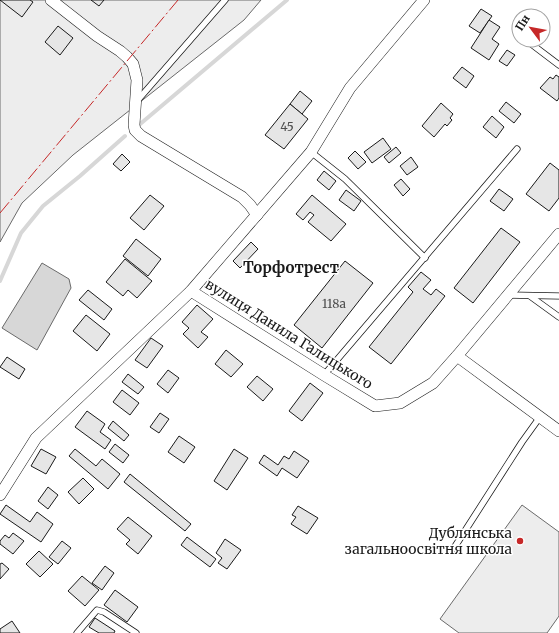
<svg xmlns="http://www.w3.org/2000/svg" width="559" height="633" font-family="Merriweather,serif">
<rect width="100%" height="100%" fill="#fff"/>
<g fill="#ededed" stroke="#6a6a6a">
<polygon points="0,0 261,0 244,20 73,155 22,203 0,242"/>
<polygon points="522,505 559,532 559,616 547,633 459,633 440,619"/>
</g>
<polygon fill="#d7d7d7" stroke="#6a6a6a" points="42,263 69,279 71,288 37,350 2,328"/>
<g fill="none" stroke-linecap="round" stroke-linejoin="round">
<g stroke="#d7d7d7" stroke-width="4">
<polyline points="139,125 287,0"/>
<polyline points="0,281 21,233 43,206 80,176 125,136"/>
</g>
</g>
<g fill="#e6e6e6" stroke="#1a1a1a">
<polygon points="0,0 30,0 33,2 22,17"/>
<polygon points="91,0 104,0 99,6"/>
<polygon points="481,9 492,16 480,33 469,26"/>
<polygon points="489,20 500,27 492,39 499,44 489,60 471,48"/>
<polygon points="58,26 73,38 60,55 45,42"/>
<polygon points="507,50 515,55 507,66 499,61"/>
<polygon points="462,67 474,76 466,88 453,78"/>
<polygon points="556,75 559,77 559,98 557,101 540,88 550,77 553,79"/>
<polygon points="300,91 312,101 302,114 290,104"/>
<polygon points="506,102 521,114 514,123 499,111"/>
<polygon points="441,103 453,114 450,118 452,120 447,126 445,124 434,137 422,126"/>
<polygon points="290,104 308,119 284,149 265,135"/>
<polygon points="492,116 504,127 496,138 483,127"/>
<polygon points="383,138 391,149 372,163 364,152"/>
<polygon points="396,147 401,153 389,163 384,157"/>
<polygon points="355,151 366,162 358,169 348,158"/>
<polygon points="122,154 130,162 121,171 113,164"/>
<polygon points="411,157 418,167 407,175 400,166"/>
<polygon points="550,163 559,170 559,198 549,211 526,194"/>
<polygon points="324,171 336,181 329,190 317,180"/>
<polygon points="401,179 410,189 403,196 394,185"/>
<polygon points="499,189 513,199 504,211 490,201"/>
<polygon points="346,190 361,201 354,211 339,200"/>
<polygon points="150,195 164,206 144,230 130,218"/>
<polygon points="312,195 346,224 331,241 308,222 314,215 310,212 303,220 296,214"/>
<polygon points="501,228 520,242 473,303 454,288"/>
<polygon points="136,239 161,259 148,276 123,256"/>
<polygon points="251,242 258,249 240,268 233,261"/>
<polygon points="125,259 152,281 137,298 128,290 123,296 106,282"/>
<polygon points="345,261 373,283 322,348 294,325"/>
<polygon points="421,272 431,280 423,289 431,295 436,289 445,296 391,364 369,347 413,292 408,287"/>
<polygon points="88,290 112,309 104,320 79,300"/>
<polygon points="197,305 213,319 201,332 208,337 198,348 183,334 189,328 182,322"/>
<polygon points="86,315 110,334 97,351 73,331"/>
<polygon points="151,338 163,346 147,368 135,360"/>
<polygon points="226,350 243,364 231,377 215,364"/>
<polygon points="7,357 25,369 19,379 0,367"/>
<polygon points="168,370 179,378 168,393 157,384"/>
<polygon points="128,374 144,387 138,394 122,382"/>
<polygon points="257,376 273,389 263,401 247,387"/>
<polygon points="310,383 323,393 302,421 289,411"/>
<polygon points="122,390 139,403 130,415 113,402"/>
<polygon points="87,411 105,424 100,432 111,440 105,449 75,427"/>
<polygon points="160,413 169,419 159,433 150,427"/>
<polygon points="113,421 129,435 124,441 108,428"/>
<polygon points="179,436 195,447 184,463 168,452"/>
<polygon points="115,444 129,455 123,463 109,452"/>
<polygon points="41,449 56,457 46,474 31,466"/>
<polygon points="75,449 96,466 102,459 120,474 108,489 69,456"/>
<polygon points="234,449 248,458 227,490 214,481"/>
<polygon points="294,451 309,461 297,478 282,468 277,476 259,463 264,455 278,465 284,456 289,459"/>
<polygon points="130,474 191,524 185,531 124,482"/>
<polygon points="83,478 94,489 79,504 68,492"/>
<polygon points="48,487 58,495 48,509 38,501"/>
<polygon points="6,505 30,522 37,512 53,524 41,542 0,514"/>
<polygon points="298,506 318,518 307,534 291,524 296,517 292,515"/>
<polygon points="128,517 152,536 138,554 126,544 130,540 117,529"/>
<polygon points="13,533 24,541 13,554 0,544 0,541 5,535 9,538"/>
<polygon points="187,537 216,559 210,567 181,545"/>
<polygon points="225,539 241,550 227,569 218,563 222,558 216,553"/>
<polygon points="62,541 71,548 58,564 49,557"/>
<polygon points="39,551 53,564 40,577 26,564"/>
<polygon points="2,563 9,569 0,579 0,564"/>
<polygon points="105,566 114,573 102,590 92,583"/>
<polygon points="82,576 99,590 85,606 68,591"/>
<polygon points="115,590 138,607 127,622 104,605"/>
<polygon points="95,618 115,631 114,633 99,633 89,627"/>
<polygon points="12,621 20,633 0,633 0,629"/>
</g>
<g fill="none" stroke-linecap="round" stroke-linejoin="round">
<g stroke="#1a1a1a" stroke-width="7">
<g id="lane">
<polyline points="530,43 559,65"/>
<polyline points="137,101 225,0"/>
<polyline points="311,152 345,179 425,258"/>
<polyline points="508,295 559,296"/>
<polyline points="530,296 559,317"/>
<polyline points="324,375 517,149"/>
<polyline points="454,548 522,442 540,417"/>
<polyline points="77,633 97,610 104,612 136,633"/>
</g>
</g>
<g stroke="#1a1a1a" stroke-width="12">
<g id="street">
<polyline points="51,0 97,36 120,51 127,57 133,64 137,80 134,125 135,130 141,136 242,197 250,205 257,215"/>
<polyline points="191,291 324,375 375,406 400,403 433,383 457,356 559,234"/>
<polyline points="457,356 559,431"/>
<polyline points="0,495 36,438 191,291 311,152 350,88 424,0"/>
</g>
</g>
<use href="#lane" stroke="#fff" stroke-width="5.5"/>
<use href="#street" stroke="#fff" stroke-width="11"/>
<polyline stroke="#c62828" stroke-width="1" stroke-dasharray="14 3 2 3" stroke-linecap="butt" points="0,213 178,0"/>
</g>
<circle fill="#c62828" stroke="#fff" stroke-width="1.5" cx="520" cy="541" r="4"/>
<g text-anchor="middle" stroke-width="3" stroke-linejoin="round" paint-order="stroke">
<g font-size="12" fill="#4d4d4d">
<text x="287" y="131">45</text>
<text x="334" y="308">118а</text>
</g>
<g font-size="14" fill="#1a1a1a" stroke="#fff">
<text transform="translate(289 334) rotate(32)" y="5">вулиця Данила Галицького</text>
</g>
<g font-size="14" fill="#1a1a1a" stroke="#fff" text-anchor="end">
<text x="512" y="538">Дублянська<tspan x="512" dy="16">загальноосвітня школа</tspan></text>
</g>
<g font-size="15" font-weight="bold" fill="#1a1a1a" stroke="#fff">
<text x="291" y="273">Торфотрест</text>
</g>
</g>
<g transform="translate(531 28) rotate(302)"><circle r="19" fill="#ffffff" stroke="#a3a3a3"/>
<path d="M0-3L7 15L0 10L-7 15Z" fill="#c62828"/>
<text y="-6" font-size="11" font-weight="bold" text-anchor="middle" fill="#1a1a1a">Пн</text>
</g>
</svg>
